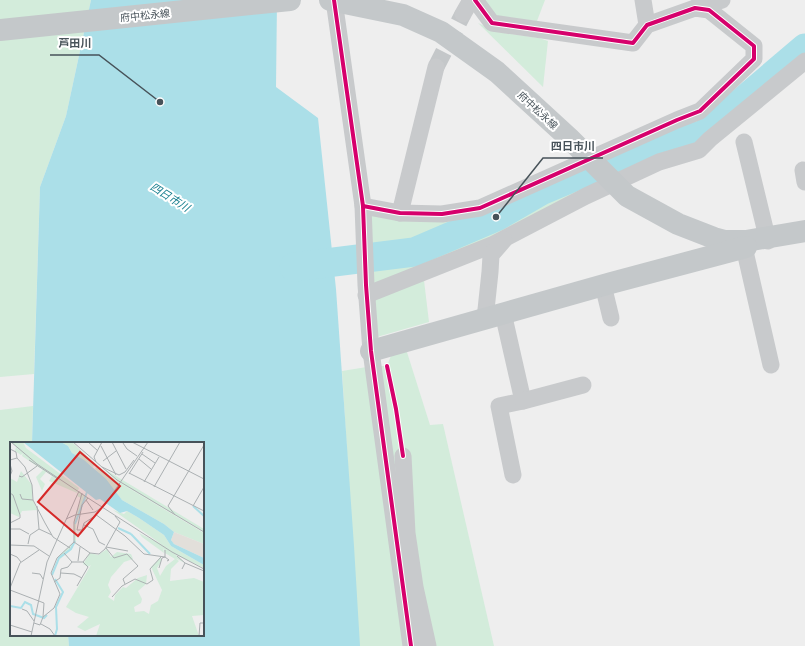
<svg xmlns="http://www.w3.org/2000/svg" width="805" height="646" font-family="'Source Sans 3','Noto Sans JP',sans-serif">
<rect width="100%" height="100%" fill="#eee"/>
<g fill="#d3ecdb">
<polygon points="0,0 91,0 66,116 40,187 34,374 0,377"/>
<polygon points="482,0 545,0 537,21 496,16"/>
<polygon points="478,23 498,32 539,38 548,41 543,87"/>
<polygon points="805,35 805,62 710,139 423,272 429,322 370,339 363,206 442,214 698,120 748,82"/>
<polygon points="406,349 430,425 443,424 494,646 359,646 342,371 373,366 387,366 392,353"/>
<polygon points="33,406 32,443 11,443 11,635 68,635 69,646 0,646 0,410"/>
</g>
<polygon fill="#abdfe8" points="91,0 277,0 276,87 318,118 336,289 354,546 360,646 69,646 68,635 203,635 203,443 32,443 40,187 66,116"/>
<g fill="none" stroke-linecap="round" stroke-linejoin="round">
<polyline stroke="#abdfe8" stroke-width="29" points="294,267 414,252 496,217 541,191 626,155 673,139 703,135 805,48"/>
<polyline stroke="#c4c7c9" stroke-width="17" stroke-dasharray="17 8" stroke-linecap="butt" points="436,67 463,14"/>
<g stroke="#c8cacc" stroke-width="17">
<polyline points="334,0 363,206 366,285 371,351 411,646"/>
<polyline points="643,0 647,25"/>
<polyline points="695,8 722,0"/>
<polyline points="463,14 471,0"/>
<polyline points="744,142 768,241"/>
<polyline points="803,170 805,182"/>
<polyline points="363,206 400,213 442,214 480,208 677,120 700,111 754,59 754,46 709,10 695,8 647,25 633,43 492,23 475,0"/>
<polyline points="400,213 436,67"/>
<polyline points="744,247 771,365"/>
<polyline points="603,285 611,318"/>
<polyline points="366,295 492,245 586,196 659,162 699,150 710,139 805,61"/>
<polyline points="503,313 523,401 499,406 513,475"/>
<polyline points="485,319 490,272 491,255 504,240"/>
<polyline points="523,401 583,385"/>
<polyline points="403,456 407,533 415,587 428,646"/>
</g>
<g stroke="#c4c8ca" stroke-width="22">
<polyline points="330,0 403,15 441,32 497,72 569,138 627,196 678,224 714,238 725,241 746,241 805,231"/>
<polyline points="0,30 290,0"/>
<polyline points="371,351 611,283 746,247"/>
</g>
<g stroke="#fff" stroke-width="6">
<g id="cycleway">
<polyline points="334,0 363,206 366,285 371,351 411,646"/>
<polyline points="363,206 400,213 442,214 480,208 677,120 700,111 754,59 754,46 709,10 695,8 647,25 633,43 492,23 475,0"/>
<polyline points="387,366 396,409 403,456"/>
</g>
</g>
<use href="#cycleway" stroke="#d6006c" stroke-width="4"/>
</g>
<g text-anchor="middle" stroke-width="4" stroke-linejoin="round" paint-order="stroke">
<g font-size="10" fill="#475259" stroke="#fff">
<text transform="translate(145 15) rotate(-6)" y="4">府中松永線</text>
<text transform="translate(538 110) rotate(43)" y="4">府中松永線</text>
</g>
<g font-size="11" font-style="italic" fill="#167e8e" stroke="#fff">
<text transform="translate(170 197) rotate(32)" y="4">四日市川</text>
</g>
</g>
<g transform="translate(10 442)">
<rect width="194" height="194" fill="#eee"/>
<path d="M1,0H13L16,6L69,46L67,51L39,39L42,34L36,30L30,37L35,42L32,49L26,35L33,28L12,14L13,11L11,13L5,9L6,5L12,10ZM51,0H62L85,22L83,25L62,11L58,4ZM87,24L110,41L194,91V102L164,90L154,82L112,58L85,27ZM91,25L194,87V90L112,42ZM11,29L22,43V56L27,68L12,69L9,75L0,71V36L7,40ZM69,49L78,56L73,60L66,81V99L60,109L50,117L49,114L64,100V80L71,56L67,54ZM103,68L114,72L117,69L129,76L154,93L161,104L194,123V126L165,112L175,121L165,116L169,119L161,127L160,139L184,136L194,140V173L182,174L189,194H86L90,182L75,189L67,185L79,175L66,171L56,165L81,123L78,125L73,122L80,111L88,113L97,107L101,115L107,110L121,112L123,117L114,120L101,135L98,143L101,150L98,155L104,159L105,153L113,145L116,146L128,136L137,133L136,142L128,149L132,157L131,161L124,165L125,170L134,169L139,172L141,163L148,159L152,148L141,125L151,115V120L147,126L150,134L156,124L165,117L155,111L153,106L154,111L132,95L129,91L151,102Z" fill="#d3ecdb"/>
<path d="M164,90L194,102V116L164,102L161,98Z" fill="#e2dfda"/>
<path d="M13,0H51L58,4L62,11L74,18L96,37L112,58L154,82L164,90L161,98L164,102L194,116V123L161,104L154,93L129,76L117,69L110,71L90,57L86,58Z" fill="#abdfe8"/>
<path fill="none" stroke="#abdfe8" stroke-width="2" d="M183,64L194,74M65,82L77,50M108,86L121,92M121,92L140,112M42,133L49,116L61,107L65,99M45,137L53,150L46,165L47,187L45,194M0,164L11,166L15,160L21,163L23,172L34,176L37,173"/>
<path fill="none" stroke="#abb0b2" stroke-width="1" d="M1,0L27,22L78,56L162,110L194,127M63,0L107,38L194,90M78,0L88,9M102,0L116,27M122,0L194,37M113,1L117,7L127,14M91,4L106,33M0,7L6,10L7,16M132,12L145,21M129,17L141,27M0,18L7,16L15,25L22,43L23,58L35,81L43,95L60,106M19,18L48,37M93,19L106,9M86,20L84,15L92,0M0,22L2,29L0,34M92,25L109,33L115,30L124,18M119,31L194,69M119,32L133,10M9,34L12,35L27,24M134,40L149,15M144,45L170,0M0,51L3,53L10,73V76L0,81M10,52L12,57L23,58M78,56L72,63L67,88H72L74,81L85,74M76,58L83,68M27,64L29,87M183,64L194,45M85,72L115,94L134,112L155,115L152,116L149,126M165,73L158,64L194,3M56,77L65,73L85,70L94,64L138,0M74,83L83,87L89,100L95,103M0,87H10L19,92M64,100L80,111M18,102L20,93L29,87L42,93M0,103L24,104L39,114M96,105L118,109M96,106L104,116L117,112L128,124L113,137L115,142M155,108V115L159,118L157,119M54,111L62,120M0,112L7,115L11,120M167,114L175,121L172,127M68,119L70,105M175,121L194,129M22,131L30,132L33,137M51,131L64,132L72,136M44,140L50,136L51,127L58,125L62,120H73L80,111L89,112L95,107L110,80L105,74M67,144L78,125L73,120M0,146L10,121L29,108M0,148L34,161L33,175L44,166L50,152L41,131L47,116L64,100V80L72,51M102,155L112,144L125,137L137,142L143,138L140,127L151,115M12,167L17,169L24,179M24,181L30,183L33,175M31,182L40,187L45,194M0,183L22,190M21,194L37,120L69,49M189,194L190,181H194"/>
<path fill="#d62828" fill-opacity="0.15" stroke="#d62828" stroke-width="2" d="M70,10L110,44L68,94L28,60Z"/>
<rect width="194" height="194" fill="none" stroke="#475259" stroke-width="2"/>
</g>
<path fill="none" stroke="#475259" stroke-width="1.5" d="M160 102L99 55H50M496 217L543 158H603"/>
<g fill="#475259" stroke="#fff" stroke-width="1.5">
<circle cx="160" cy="102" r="4"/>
<circle cx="496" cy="217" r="4"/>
</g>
<g font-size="11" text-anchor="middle" font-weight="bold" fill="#475259" stroke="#fff" stroke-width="4" stroke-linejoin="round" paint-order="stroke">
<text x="75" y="47">芦田川</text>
<text x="573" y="150">四日市川</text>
</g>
</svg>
